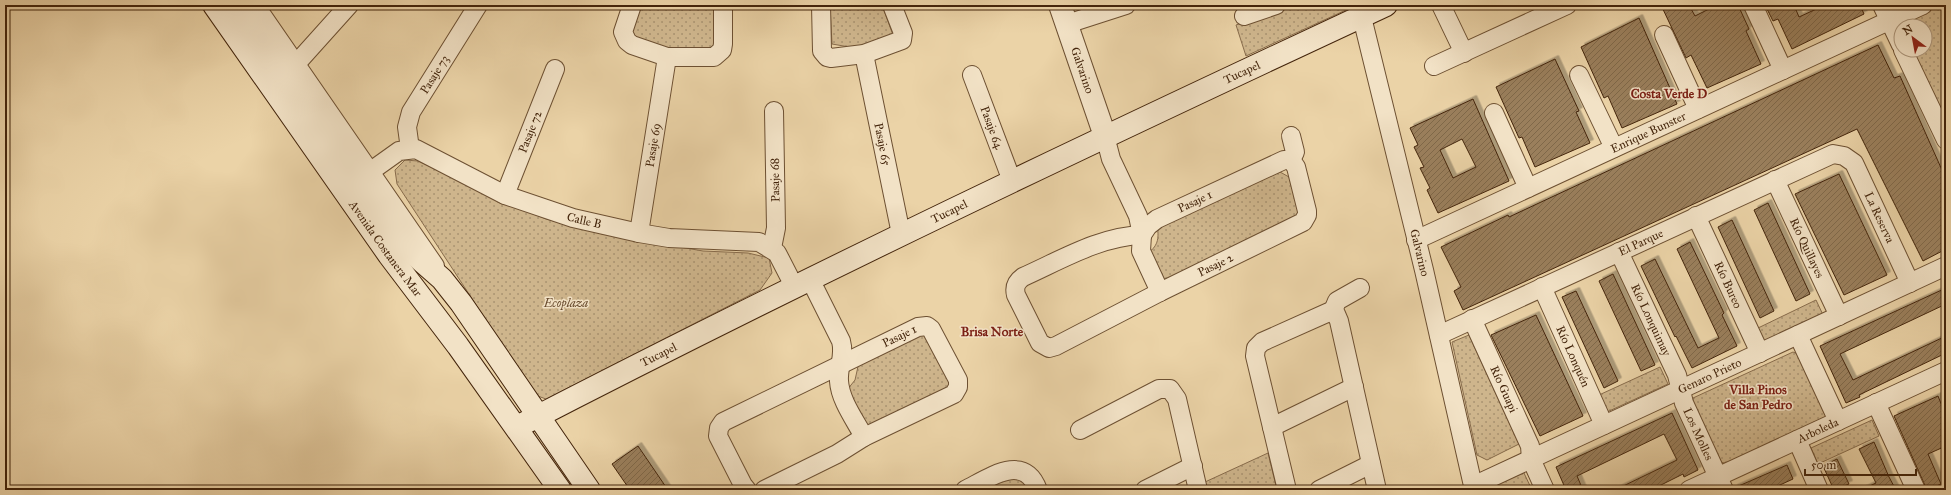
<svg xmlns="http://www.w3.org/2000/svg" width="1951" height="495" font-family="'IM FELL Great Primer',serif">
<defs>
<pattern id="grass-dots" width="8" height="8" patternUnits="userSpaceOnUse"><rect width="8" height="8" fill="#ceb58c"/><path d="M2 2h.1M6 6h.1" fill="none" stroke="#a99371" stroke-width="1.8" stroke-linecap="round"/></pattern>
<pattern id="building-hatch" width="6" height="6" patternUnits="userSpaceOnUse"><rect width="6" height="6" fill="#9a7f5c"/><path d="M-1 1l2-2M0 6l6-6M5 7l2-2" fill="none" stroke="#7f684a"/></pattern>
<filter id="shadow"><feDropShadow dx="3.5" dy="-3.5" stdDeviation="0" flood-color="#0004"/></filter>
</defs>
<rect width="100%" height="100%" fill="#ebd3a7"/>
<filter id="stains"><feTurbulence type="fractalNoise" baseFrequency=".005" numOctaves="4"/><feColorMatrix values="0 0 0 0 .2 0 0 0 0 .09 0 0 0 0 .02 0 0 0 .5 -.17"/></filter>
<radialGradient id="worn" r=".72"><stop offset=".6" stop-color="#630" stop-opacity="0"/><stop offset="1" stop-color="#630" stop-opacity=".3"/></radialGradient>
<g fill="url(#grass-dots)" stroke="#886c4c">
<polygon points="637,5 716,5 714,51 680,55 628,36"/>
<polygon points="830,5 882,5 893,35 861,49 832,44"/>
<polygon points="1295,5 1345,5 1346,10 1246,56 1236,25"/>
<path d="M1937,5H1946V120L1912,50H1925V26H1903C1906,15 1927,10 1937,5Z"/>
<polygon points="405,160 418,161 498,199 546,219 599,233 703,251 748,253 769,258 772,273 760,290 546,399 535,395 397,184 395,170"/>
<path d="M1280,172L1289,177L1299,212L1294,219L1165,280L1158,277L1148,253C1159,245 1159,237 1157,225Z"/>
<polygon points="1816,300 1824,317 1763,345 1756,329"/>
<polygon points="920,332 929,336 951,383 949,391 876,427 865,424 847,390 855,380 859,362"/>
<polygon points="1469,335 1519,444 1487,460 1477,455 1452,342"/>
<polygon points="1793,352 1798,354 1825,408 1826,417 1726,463 1717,462 1693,406 1693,398"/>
<polygon points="1660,367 1668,384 1607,412 1599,395"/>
<polygon points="1872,420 1879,436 1818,464 1811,448"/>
<polygon points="1268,453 1277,490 1208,490 1205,482"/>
<polygon points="1523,471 1532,490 1488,490 1488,488"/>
<polygon points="1016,477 1026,484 1029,490 983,490 1009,478"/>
</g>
<g fill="url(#building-hatch)" stroke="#43240b" fill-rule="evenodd" filter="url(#shadow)">
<polygon points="1661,5 1689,5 1695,16 1717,5 1738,5 1749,29 1746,31 1761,64 1707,88 1691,55 1686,58"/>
<polygon points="1775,5 1794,5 1799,17 1825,5 1860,5 1864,14 1792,49 1778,19 1773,21 1767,9"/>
<polygon points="1639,18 1677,104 1622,128 1608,96 1604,98 1581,47"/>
<polygon points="1878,45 1894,78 1900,76 1946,179 1946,249 1923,261 1857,129 1463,310 1454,291 1461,287 1441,247 1508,215 1509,217"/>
<polygon points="1555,59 1579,111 1576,112 1590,143 1535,167 1522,137 1519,138 1496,87"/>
<path d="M1473,99L1509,181L1438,213L1427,190L1430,188L1420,168L1424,167L1414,147L1418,145L1410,128ZM1462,139L1476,167L1453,178L1440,150Z"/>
<polygon points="1839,174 1887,275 1844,295 1795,194"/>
<polygon points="1768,203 1810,294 1796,301 1754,210"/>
<polygon points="1732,220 1774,311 1760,318 1718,227"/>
<polygon points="1690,242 1724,313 1722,315 1737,346 1692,368 1676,336 1675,337 1641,266 1655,259 1698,348 1719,338 1677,249"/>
<polygon points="1613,274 1655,365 1641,371 1599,281"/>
<polygon points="1946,288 1946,304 1840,354 1853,380 1946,336 1946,353 1859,395 1860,397 1846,403 1820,346"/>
<polygon points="1576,291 1618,381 1604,388 1562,297"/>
<polygon points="1536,315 1583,416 1540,436 1491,335"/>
<polygon points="1938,396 1946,416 1946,446 1928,454 1941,484 1927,490 1894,416"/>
<polygon points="1672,413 1698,470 1684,477 1683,474 1651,490 1615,490 1677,460 1664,434 1577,476 1583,490 1566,490 1556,467"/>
<polygon points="1874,442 1889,477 1896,490 1861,490 1876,483 1859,449"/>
<polygon points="638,446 668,490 630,490 612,464"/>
<polygon points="1837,459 1849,484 1834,490 1823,466"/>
<polygon points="1787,465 1793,479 1769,490 1734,490 1734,488"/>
</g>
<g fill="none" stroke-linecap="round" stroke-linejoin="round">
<g stroke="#6d5032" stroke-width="20">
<g id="minor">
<polyline points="255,5 435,266"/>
<polyline points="632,5 623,32 627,41 632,45 667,57 714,57 722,50 723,44 723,5"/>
<polyline points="821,5 822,51 827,57 831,58 864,54 902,40 903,33 892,5"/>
<path id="s1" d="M1359,5L1424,270L1474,490"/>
<polyline points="1441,5 1464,53"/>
<polyline points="1753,5 1783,70"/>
<polyline points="1882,5 1901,45"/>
<polyline points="1244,16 1276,5"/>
<polyline points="1067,24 1126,5"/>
<polyline points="1664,35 1698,109"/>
<polyline points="1903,50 1946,140"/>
<path id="s2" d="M864,54L901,234"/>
<polyline points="296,64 349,5"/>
<polyline points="1434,66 1567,5"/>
<path id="s3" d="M972,75L1012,181"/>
<polyline points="1579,75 1614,148"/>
<polyline points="1494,113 1528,188"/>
<polyline points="1105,136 1111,159 1138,216 1142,235 1141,251 1160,292"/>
<polyline points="1291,136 1295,152 1291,160"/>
<path id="s4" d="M410,149L407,127L411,112L478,5"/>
<path id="s5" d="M371,171L399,151L416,149L505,195L573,218L639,233L669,238L759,242L777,253L794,286"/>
<path id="s6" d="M1775,180L1839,316"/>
<path id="s7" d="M505,195L555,69"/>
<path id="s8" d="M1696,216L1760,353"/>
<path id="s9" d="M639,233L667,57"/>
<path id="s10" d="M1142,235C1101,236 1061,260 1023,277C1016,282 1014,287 1016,295L1040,343L1049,348L1056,346L1160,292L1303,222L1307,215V211L1296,167L1291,160"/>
<path id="s11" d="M1142,235L1148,226L1157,219L1284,160H1291"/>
<path id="s12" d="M1416,240L1923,5"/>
<polyline points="772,248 776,228 774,111"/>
<path id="s13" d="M1619,252L1677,375L1684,403L1724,490"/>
<path d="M810,279L841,341C845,355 838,367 839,381C840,400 855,420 864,437"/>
<path id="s14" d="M1542,287L1604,425"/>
<polyline points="1332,313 1337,301 1360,288"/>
<path id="s15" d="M1472,319L1530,446L1531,459L1545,490"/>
<path id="s16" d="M1439,335L1833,154L1844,156L1854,163L1910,283"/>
<polyline points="1798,335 1838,421"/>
<polyline points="1876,403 1916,490"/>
<polyline points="1272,427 1354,387"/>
<polyline points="1080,430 1159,389 1170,389 1177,399 1198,490"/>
<polyline points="1797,440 1819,490"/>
<path id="s17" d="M1473,486L1946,266"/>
<path id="s18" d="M747,490L743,485L718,436L719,428L723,422L918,327L927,326L931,329L958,380V387L954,394L864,437L837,454L764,490"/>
<path d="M965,490C989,478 1024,452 1038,490"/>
<polyline points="1145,490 1193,466"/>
<polyline points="1287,490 1255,356 1256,348 1262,342 1329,312 1336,314 1339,321 1377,490"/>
<polyline points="1319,490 1371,464"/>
<path id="s19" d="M1689,490L1946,371"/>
</g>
</g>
<g stroke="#6d5032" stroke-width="24">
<g id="tertiary">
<path id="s20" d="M1060,5L1105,136"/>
</g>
</g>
<g stroke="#43240b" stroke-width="24">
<g id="secondary">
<path id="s21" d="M214,5L389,255L458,346L560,490"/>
<polyline points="235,5 395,234 409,250 442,279 461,303 589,490"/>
<path id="s22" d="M517,427C803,279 1094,141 1386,5"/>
</g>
</g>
<use href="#minor" stroke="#f2e2c6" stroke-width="18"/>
<use href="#tertiary" stroke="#f2e2c6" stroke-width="22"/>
<use href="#secondary" stroke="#f2e2c6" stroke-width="22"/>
</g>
<g text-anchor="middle" stroke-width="3" stroke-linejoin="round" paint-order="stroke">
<g font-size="12" fill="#43240b" stroke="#f2e2c6">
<text dy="4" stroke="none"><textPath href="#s20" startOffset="69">Galvarino</textPath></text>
<text dy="4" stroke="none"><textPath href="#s22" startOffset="807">Tucapel</textPath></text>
<text dy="4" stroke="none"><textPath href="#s4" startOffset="82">Pasaje 73</textPath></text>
<text dy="4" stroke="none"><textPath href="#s3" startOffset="56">Pasaje 64</textPath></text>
<text dy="4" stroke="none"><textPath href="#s7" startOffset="68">Pasaje 72</textPath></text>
<text dy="4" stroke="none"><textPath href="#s12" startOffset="256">Enrique Bunster</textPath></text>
<text dy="4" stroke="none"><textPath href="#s2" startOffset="92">Pasaje 65</textPath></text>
<text dy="4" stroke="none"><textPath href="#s9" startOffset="89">Pasaje 69</textPath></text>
<text transform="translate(775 180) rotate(-91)" y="4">Pasaje 68</text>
<text dy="4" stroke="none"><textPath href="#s11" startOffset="64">Pasaje 1</textPath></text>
<text dy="4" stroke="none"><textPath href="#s22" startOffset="483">Tucapel</textPath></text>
<text dy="4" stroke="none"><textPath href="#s16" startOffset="517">La Reserva</textPath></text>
<text dy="4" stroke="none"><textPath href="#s5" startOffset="235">Calle B</textPath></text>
<text dy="4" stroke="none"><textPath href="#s16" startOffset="222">El Parque</textPath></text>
<text dy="4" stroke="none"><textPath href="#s21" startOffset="298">Avenida Costanera Mar</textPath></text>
<text dy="4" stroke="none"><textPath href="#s6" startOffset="75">Río Quillayes</textPath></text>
<text dy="4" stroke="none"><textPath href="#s1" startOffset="255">Galvarino</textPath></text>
<text dy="4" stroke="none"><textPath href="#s10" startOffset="398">Pasaje 2</textPath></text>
<text dy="4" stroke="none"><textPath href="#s8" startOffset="76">Río Bureo</textPath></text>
<text dy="4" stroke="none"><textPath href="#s13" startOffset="75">Río Lonquimay</textPath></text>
<text dy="4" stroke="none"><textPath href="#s18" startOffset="273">Pasaje 1</textPath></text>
<text dy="4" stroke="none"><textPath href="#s22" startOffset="159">Tucapel</textPath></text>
<text dy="4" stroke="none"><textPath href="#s14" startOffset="76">Río Lonquén</textPath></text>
<text dy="4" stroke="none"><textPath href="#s17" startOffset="261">Genaro Prieto</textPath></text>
<text dy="4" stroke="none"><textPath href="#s15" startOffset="77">Río Guapi</textPath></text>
<text dy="4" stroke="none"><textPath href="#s19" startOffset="142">Arboleda</textPath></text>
<text dy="4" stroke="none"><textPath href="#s13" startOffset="199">Los Molles</textPath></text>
</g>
<g font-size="12" font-style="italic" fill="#66482b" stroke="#f2e2c6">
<text x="566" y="307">Ecoplaza</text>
</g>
<g font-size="13" font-weight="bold" fill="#7a1f14" stroke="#f2e2c6">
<text x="1669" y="98">Costa Verde D</text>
<text x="992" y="336">Brisa Norte</text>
<text x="1758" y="394">Villa Pinos<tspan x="1758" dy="15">de San Pedro</tspan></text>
</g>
</g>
<rect width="1951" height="495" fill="none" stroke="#ebd3a7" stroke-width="20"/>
<rect x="6" y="6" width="1939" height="483" fill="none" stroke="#43240b" stroke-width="2"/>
<rect x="10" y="10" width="1931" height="475" fill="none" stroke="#43240b"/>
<g transform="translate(1913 38) rotate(328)"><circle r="19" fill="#f2e2c6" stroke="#ac967b"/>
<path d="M0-3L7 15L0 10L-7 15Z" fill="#8f2418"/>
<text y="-6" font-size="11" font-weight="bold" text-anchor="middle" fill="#43240b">N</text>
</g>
<path d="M1805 469v6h111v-6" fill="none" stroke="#43240b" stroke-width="2"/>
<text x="1811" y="469" font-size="12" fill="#43240b" stroke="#f2e2c6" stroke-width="3" paint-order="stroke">50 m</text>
<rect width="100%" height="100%" filter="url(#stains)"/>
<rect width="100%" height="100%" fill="url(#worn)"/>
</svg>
